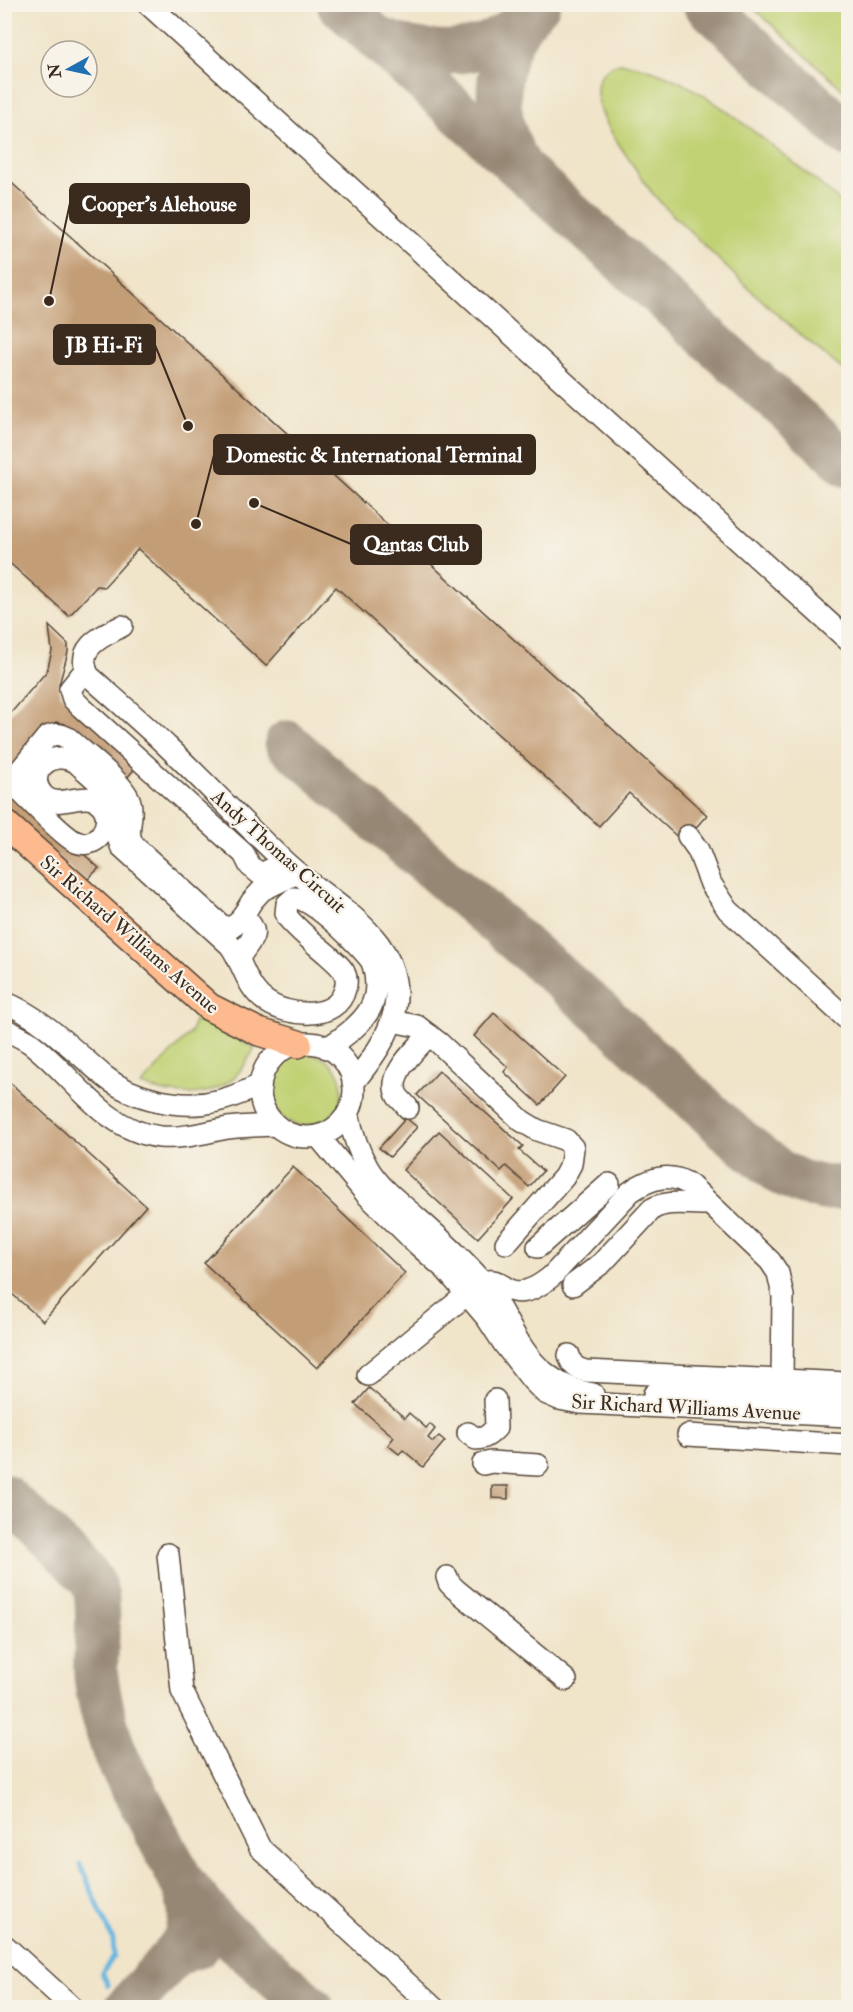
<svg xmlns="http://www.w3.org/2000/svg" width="853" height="2012" font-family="'IM FELL Double Pica',serif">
<rect width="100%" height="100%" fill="#f7f3e8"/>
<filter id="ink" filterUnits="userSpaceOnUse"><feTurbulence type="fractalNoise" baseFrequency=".0167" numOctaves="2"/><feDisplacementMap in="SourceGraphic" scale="12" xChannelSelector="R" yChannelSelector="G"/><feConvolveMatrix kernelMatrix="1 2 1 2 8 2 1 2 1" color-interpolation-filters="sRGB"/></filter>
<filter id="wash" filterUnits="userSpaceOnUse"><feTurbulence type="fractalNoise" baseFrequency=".008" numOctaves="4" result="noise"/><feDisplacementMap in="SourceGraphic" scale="24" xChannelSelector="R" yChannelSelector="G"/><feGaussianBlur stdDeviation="1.35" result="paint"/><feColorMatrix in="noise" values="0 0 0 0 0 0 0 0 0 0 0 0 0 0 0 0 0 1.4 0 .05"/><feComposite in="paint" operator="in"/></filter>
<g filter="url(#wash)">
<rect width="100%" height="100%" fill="#f0e4c9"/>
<g fill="#c1d274" stroke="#7e7e49" stroke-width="1.5">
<polygon points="750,5 848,5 848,94"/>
<path d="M620,63C678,70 727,110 771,145C798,166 824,186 848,209V374C796,332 746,288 699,240C684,225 667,211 654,195C646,186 640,175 633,165C616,141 569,78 620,63Z"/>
<path d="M196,1014L214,1027L255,1048C250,1056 245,1065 239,1072C215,1101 173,1097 141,1085L191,1032Z"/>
<circle cx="306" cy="1090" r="36"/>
</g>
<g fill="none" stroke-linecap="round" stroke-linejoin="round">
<polyline stroke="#65b6e0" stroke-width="5" points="80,1864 113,1940 114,1956 102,1973 108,1985"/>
<g stroke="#968774" stroke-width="45">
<polyline points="339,4 848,465"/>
<polyline points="705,4 848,135"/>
<path d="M381,40C429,59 488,59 525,18"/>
<path d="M518,163C488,112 493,46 538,4"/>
<polyline points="287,743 601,1013 733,1135 781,1173 803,1183 824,1188 848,1187"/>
<path d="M4,1496C28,1518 53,1539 75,1563C81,1569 89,1575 93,1584C103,1606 94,1650 96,1676C99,1704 107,1730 116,1757C133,1788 150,1819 166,1851C177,1872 192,1896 190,1921C189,1935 181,1947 172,1957"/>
<polyline points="182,1882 219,1927 312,2008"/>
<polyline points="127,2008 172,1957 185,1949 198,1946"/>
</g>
</g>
<g id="blocks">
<g fill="#c39d76">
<polygon points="4,176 707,815 683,842 629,793 599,826 336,587 266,666 138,549 104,587 97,586 69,616 4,558"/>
<polygon points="49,626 68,644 68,652 59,685 61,694 138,765 126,779 65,724 56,722 49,727 7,774 5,780 8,785 99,868 85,882 4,809 4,721 47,671 52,651"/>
<polygon points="494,1013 565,1077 540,1105 504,1072 508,1067 474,1036"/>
<polygon points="439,1071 523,1146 519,1150 543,1171 529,1187 506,1166 501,1171 417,1095"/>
<polygon points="6,1079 146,1206 43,1321 4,1287 4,1081"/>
<polygon points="406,1118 417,1127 390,1157 379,1148"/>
<polygon points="439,1131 513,1199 478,1238 403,1170"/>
<polygon points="293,1167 405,1273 317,1368 204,1263"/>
<polygon points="369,1388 405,1418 409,1413 426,1428 430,1424 435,1429 428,1438 433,1442 439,1436 445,1441 423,1467 403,1450 399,1454 388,1445 394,1437 355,1404"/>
<polygon points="492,1486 508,1486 508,1499 492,1498"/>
</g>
</g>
</g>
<g filter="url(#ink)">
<use href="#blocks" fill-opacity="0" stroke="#564638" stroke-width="1.5"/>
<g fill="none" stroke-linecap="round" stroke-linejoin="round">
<g stroke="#564638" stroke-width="24">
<g id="minor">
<polyline points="148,4 848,640"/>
<path d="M122,626C101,637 75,647 88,675C115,699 143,723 169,748C209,786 246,826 286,863C316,891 354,911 379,944C387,955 393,968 395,981C402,1020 376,1055 353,1083"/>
<polyline points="86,669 70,689 73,699 81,707 244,854 250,866 260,874 285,863"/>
<polyline points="688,836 698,850 711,884 728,910 848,1020"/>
<path d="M297,873L262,890L252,901L239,922L232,927H223L135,847C123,833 135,818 130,802C125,783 84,753 68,738C60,734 56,733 47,737L17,774L18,787L23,794C36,807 60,833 74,841C95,852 115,825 103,807C88,785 59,813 43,795C24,773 51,748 76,762C88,774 118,795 119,812C120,824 115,834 121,846L230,945C244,964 246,988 267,1002C288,1016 337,1022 345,989C347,983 347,978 344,972C340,965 333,960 328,955C314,943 300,932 288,918L286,913L287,904L294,898C311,896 363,948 373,963"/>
<path d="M239,961C240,949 259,939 252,927C250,923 246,919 243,915"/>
<path d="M4,1002C43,1018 72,1049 104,1076C132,1099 181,1110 217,1101C232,1098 246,1091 260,1085"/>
<polyline points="392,1021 417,1026 439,1043 522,1121 537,1130 566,1140 573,1148 571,1164 564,1177 506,1243"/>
<path d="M4,1029C12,1033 21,1037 29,1042C72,1073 103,1131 160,1137C183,1139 206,1132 228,1128C243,1126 259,1126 274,1125"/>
<circle cx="307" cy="1090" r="47"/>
<path d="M327,1048C367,1022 389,1000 368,951"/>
<path d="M408,1108C405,1104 401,1100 398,1097C385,1075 416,1050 429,1035"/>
<path d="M348,1113C352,1132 358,1151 368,1168C380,1188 399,1202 416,1217C439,1237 462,1258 482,1281C504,1308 517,1351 544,1372C557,1383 576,1392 593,1394"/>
<polyline points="318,1136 367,1195 418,1245 446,1270 487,1318 504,1344 532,1380 545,1393 559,1399 580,1403 848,1416"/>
<polyline points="538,1247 609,1184"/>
<path d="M573,1285L602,1263L652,1209C667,1200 686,1204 704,1204"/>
<path d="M569,1355C571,1365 576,1369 586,1371L848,1383"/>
<path d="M368,1375L482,1282C499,1277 499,1287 513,1291C527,1295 542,1284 552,1276L630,1192C650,1178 671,1171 691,1186L770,1261L778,1273L783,1296L782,1380"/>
<polyline points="654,1394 736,1393 848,1399"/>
<path d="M468,1433L476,1439C485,1439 490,1434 496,1428L495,1400"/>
<polyline points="688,1435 848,1445"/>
<polyline points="483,1464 491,1462 538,1465"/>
<polyline points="168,1554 182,1691 260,1848 434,2008"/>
<polyline points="447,1577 449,1583 455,1589 566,1680"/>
<polyline points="4,1945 73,2008"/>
</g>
</g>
<g stroke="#564638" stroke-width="30">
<polyline id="major" points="4,823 209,1007 259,1032 298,1044"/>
</g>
<use href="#minor" stroke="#fff" stroke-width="21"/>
<use href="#major" stroke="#fcba8e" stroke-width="27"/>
</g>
</g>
<g text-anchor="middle" stroke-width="4.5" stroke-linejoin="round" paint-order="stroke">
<g font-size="20" fill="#3b2a1e" stroke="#f7f3e8">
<text transform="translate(279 851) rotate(42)" y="7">Andy Thomas Circuit</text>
<text transform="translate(130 934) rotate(41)" y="7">Sir Richard Williams Avenue</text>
<text transform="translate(686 1407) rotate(3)" y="7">Sir Richard Williams Avenue</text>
</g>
</g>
<path fill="none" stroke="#3b2a1e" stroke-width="2" d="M49 301L70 203M188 426L155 345M196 524L214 455M254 503L351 544"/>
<g fill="#3b2a1e" stroke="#f7f3e8" stroke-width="2">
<circle cx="49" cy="301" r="6"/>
<circle cx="188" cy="426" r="6"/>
<circle cx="196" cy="524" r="6"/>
<circle cx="254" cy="503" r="6"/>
</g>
<g fill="#3b2a1e" stroke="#3b2a1e" stroke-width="2">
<rect x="70" y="184" width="179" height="39" rx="6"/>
<rect x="54" y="325" width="101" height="39" rx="6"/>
<rect x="214" y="435" width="321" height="39" rx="6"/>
<rect x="351" y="525" width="130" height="39" rx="6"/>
</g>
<g font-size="21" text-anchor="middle" font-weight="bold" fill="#fff">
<text x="159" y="211">Cooper's Alehouse</text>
<text x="104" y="352">JB Hi-Fi</text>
<text x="374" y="462">Domestic &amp; International Terminal</text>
<text x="416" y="551">Qantas Club</text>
</g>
<rect width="853" height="2012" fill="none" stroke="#f7f3e8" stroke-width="24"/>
<g transform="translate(69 69) rotate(262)"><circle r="28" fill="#f7f3e8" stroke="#aca397" stroke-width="1.5"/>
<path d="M0-4.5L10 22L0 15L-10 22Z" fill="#1f6fb2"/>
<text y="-9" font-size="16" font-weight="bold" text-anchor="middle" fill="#3b2a1e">N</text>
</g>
</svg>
